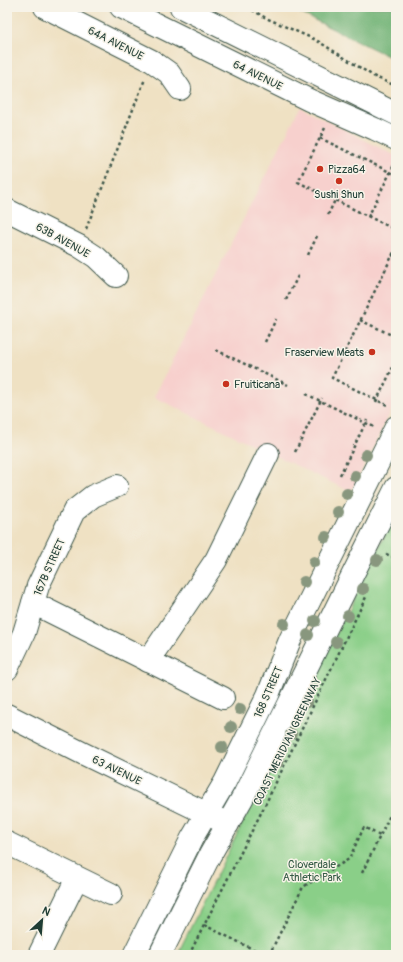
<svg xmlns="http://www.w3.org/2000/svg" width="403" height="962" font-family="Pangolin,sans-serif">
<rect width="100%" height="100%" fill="#f7f3e8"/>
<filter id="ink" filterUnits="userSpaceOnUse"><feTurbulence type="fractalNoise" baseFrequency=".025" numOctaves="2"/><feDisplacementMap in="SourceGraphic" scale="8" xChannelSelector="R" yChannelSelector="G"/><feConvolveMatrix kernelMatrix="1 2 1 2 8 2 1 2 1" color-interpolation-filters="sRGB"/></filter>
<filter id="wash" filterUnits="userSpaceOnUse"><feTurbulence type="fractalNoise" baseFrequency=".012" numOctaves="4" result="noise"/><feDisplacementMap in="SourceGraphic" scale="16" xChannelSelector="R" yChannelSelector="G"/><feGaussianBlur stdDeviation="0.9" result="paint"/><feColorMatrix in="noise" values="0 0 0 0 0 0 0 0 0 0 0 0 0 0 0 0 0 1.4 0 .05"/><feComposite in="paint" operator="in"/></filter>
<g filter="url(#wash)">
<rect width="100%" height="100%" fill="#efe1c3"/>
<polygon fill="#f7d0cd" points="300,107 396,156 396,401 351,492 154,397"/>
<polygon fill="#8acf88" stroke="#54865e" points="396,513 396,955 177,955"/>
<polygon fill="#6fb274" stroke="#477854" points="288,7 396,7 396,60"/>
</g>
<g filter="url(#ink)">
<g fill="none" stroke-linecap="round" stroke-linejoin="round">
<g stroke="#3e5649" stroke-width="24">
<g id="minor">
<polyline points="45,7 152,61 169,73 180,89"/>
<polyline points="7,210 79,246 96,257 116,276"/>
<polyline points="33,603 223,698"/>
<polyline points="148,661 216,560 268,454"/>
<polyline points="7,669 24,633 38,586 74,511 93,496 117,486"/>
<polyline points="7,715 82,753 228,824"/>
<polyline points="7,843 111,894"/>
<polyline points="39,955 77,878"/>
</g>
</g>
<g stroke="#3e5649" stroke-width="24">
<g id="major">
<polyline points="121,7 309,100 375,129 396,139"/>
<polyline points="181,7 396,114"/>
<polyline points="134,955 192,838 225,782 268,695 290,640 396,427"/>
<polyline points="160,955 210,855 243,797 352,576 396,488"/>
</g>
</g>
<g stroke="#3e5649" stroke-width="2.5" stroke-dasharray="3 3" stroke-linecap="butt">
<polyline points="247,7 266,18 316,40 375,77 396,86"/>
<polyline points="325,128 298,182 396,230"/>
<polyline points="320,138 396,175"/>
<polyline points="328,215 335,200"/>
<polyline points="368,217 395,163"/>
<polyline points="86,229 145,79"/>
<polyline points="308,255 318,234"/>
<polyline points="392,255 396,257"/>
<polyline points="286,300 299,274"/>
<polyline points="360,320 396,337"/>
<polyline points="265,342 276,319"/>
<polyline points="216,350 288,385"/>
<polyline points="306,394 374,427"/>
<polyline points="376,402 396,361"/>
<polyline points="387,405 332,378 396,248"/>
<polyline points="295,452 322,398"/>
<polyline points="340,475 367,420"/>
<polyline points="386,554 396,558"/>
<polyline points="362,873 396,803"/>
<polyline points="204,925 265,955"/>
<polyline points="189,955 264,807 367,595"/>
<polyline points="269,955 303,887 349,859 364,827 380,836"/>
</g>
<use href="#minor" stroke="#fff" stroke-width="22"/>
<use href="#major" stroke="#fff" stroke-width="22"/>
</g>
<g fill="#88977e">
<circle cx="366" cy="455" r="6"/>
<circle cx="355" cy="476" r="6"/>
<circle cx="347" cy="494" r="6"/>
<circle cx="338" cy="512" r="6"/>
<circle cx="326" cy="537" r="6"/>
<circle cx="377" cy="560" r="6"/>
<circle cx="314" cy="562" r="6"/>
<circle cx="304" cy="582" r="6"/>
<circle cx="363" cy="589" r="6"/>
<circle cx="348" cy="616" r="6"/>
<circle cx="315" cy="621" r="6"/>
<circle cx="284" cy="624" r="6"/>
<circle cx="308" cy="635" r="6"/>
<circle cx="336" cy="642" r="6"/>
<circle cx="307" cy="702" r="6"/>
<circle cx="240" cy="709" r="6"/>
<circle cx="231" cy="727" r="6"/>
<circle cx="291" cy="734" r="6"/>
<circle cx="222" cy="747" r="6"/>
<circle cx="278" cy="762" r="6"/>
</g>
</g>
<g fill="#c8321e" stroke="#f7f3e8" stroke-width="1.5">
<circle cx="320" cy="169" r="4"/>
<circle cx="339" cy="181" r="4"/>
<circle cx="372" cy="352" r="4"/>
<circle cx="226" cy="384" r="4"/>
</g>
<g text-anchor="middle" stroke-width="3" stroke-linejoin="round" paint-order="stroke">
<g font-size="11" fill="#1f3d34" stroke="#f7f3e8">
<text transform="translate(116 43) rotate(27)" y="4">64A AVENUE</text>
<text transform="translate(258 75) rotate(26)" y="4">64 AVENUE</text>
<text transform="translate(63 240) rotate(29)" y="4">63B AVENUE</text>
<text transform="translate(49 567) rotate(-66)" y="4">167B STREET</text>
<text transform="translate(268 692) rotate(-66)" y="4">168 STREET</text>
<text transform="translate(287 741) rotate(-64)" y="4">COAST MERIDIAN GREENWAY</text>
<text transform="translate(117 770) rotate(26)" y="4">63 AVENUE</text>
</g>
<g font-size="11" fill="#1f3d34" stroke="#f7f3e8" text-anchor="start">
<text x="328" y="173">Pizza64</text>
<text x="339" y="198" text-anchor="middle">Sushi Shun</text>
<text x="364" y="356" text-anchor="end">Fraserview Meats</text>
<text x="234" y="388">Fruiticana</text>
</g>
<g font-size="11" fill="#345a45" stroke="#f7f3e8">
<text x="312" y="868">Cloverdale<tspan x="312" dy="13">Athletic Park</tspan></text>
</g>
</g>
<rect width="403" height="962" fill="none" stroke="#f7f3e8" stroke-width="24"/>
<g transform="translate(42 920) rotate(26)" stroke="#f7f3e8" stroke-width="3" paint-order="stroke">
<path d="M0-3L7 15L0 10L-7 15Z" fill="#1f3d34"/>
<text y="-6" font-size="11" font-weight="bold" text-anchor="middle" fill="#1f3d34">N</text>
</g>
</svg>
